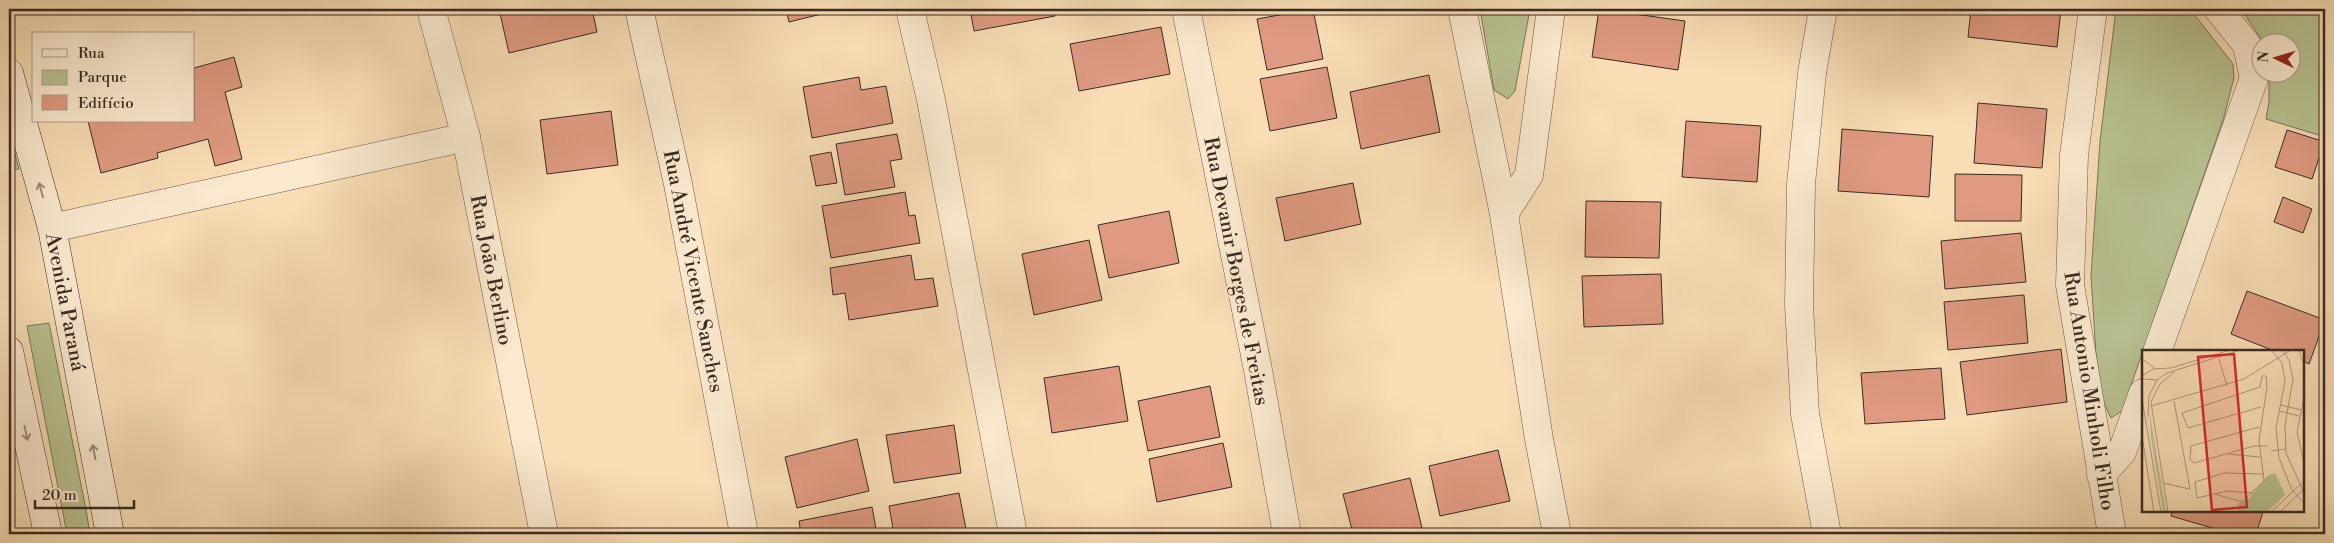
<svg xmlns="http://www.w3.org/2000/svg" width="2334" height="543" font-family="'Libre Bodoni',serif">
<rect width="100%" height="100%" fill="#f8ddb5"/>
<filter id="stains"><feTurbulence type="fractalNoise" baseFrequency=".004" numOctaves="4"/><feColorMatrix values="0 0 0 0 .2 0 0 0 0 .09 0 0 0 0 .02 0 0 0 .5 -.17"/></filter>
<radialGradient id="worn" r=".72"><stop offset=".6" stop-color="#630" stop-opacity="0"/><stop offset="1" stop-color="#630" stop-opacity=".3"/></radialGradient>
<g fill="#b9c291" stroke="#79775a">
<polygon points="1480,9 1530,9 1515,91 1508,99 1494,90"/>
<polygon points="2116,9 2190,9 2233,64 2234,78 2223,120 2122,411 2111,418 2102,399 2096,355 2091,276 2100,141"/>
<polygon points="2241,9 2325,9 2325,137 2266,119 2269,102 2269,73 2292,72 2292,42 2263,42"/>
<polygon points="9,132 19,169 9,171"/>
<polygon points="49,323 86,510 90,534 67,534 27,326"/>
</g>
<g fill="#df9a81" stroke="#392c24">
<polygon points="499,9 592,9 597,32 509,53"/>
<polygon points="786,9 842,9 789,22"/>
<polygon points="970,9 1054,9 1055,16 974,31"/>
<polygon points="1313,9 1323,59 1267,70 1257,19"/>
<polygon points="1599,9 1685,21 1678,70 1592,57"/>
<polygon points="1971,9 2061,9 2057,47 1968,37"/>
<polygon points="1161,27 1170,74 1079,91 1070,44"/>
<polygon points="234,57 242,87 225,92 242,159 215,166 208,139 157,153 158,158 101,173 88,121 194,121 194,68"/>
<polygon points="1327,67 1337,118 1270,131 1260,79"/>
<polygon points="1429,75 1440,132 1361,149 1350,92"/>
<polygon points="859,77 861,90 886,86 893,123 812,138 803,87"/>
<polygon points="1978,103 2047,109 2042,168 1974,163"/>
<polygon points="611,111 618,165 547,174 540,120"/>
<polygon points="1686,121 1761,126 1757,182 1682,177"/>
<polygon points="1842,129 1933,136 1929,197 1838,191"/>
<polygon points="2287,130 2325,142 2325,157 2320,155 2312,179 2275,167"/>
<polygon points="897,134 902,159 890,161 895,187 845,195 836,144"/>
<polygon points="831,152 837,183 816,186 810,156"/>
<polygon points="1955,174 2022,175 2021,221 1955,221"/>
<polygon points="1353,183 1361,224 1285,241 1276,198"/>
<polygon points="905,192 909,216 915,215 920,243 831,258 822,206"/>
<polygon points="2283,197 2312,209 2303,233 2274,222"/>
<polygon points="1586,201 1661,202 1659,258 1585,257"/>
<polygon points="1169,211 1179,263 1109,278 1098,225"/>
<polygon points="2021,233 2026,282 1945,289 1941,241"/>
<polygon points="1089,240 1102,300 1034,315 1022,254"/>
<polygon points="911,255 915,280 933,278 938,306 849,320 845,293 833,295 830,268"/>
<polygon points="1661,274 1663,324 1584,327 1582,276"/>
<polygon points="2247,291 2325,320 2309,364 2303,361 2303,352 2277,352 2231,334"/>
<polygon points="2024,295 2028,343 1948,350 1944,302"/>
<polygon points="2061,349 2067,402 1967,415 1960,362"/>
<polygon points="1119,366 1128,421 1052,433 1044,378"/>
<polygon points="1941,368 1945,419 1865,424 1861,373"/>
<polygon points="1210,386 1220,437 1148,451 1138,401"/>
<polygon points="954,425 961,473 894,483 886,435"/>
<polygon points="857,439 869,491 797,508 785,457"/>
<polygon points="1223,443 1232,487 1157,502 1149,459"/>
<polygon points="1498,450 1510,501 1440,516 1429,466"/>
<polygon points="1410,478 1422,528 1398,534 1353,534 1343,494"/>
<polygon points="959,493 967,534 894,534 889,506"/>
<polygon points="872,507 877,534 801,534 799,521"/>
<polygon points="2172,512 2263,512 2256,534 2233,534 2171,516"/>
</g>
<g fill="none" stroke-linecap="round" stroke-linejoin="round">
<g stroke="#695848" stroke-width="29">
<g id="street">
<polyline points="431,9 466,137 544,534"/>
<polyline points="639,9 678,184 744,534"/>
<polyline points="910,9 931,100 1013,534"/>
<polyline points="1186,9 1258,370 1287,534"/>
<polyline points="1462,9 1504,214 1539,439 1557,534"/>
<polyline points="1823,9 1812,73 1801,184 1799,305 1805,414 1827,534"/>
<polyline points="2093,9 2074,155 2070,285 2112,534"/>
<polyline points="1504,214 1529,175 1551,9"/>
<polyline points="52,228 466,137"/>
<polyline points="2157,352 2254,78 2247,45 2218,9"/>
<polyline points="2101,475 2122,452 2143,393"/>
</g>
</g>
<g stroke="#392c24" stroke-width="29">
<g id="secondary">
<polyline points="9,73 52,228 110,534"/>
<polyline points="9,351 48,534"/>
</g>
</g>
<use href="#street" stroke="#fae9cf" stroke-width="28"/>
<use href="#secondary" stroke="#fae9cf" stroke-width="28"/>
</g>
<defs><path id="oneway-shaft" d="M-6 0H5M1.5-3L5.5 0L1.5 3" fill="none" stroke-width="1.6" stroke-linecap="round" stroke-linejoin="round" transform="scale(1.25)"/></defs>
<g stroke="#9a8a7a">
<use href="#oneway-shaft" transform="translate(41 190) rotate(-105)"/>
<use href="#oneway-shaft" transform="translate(26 433) rotate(78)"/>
<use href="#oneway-shaft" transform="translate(94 452) rotate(-101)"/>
</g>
<g text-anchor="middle" stroke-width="4" stroke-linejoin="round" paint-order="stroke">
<g font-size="20" fill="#392c24" stroke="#fae9cf">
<text transform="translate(492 270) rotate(79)" y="7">Rua João Berlino</text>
<text transform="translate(694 271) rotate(79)" y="7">Rua André Vicente Sanches</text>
<text transform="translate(1237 271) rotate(79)" y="7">Rua Devanir Borges de Freitas</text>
<text transform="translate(66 302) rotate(79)" y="7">Avenida Paraná</text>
<text transform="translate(2090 391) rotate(81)" y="7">Rua Antonio Minholi Filho</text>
</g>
</g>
<g transform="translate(2142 350)">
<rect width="162" height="162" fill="#f8ddb5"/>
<path d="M8,64L24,162H21L9,88ZM133,123L143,145L125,162H95L97,153L105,151L125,126Z" fill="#b9c291"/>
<path fill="none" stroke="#ac967b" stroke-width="1" d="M129,0L140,13L143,31L134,78L137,108L150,140L163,154M140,0L147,10L151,29L143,75L144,103L163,145M157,0L163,19M0,9L14,19M77,9L85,36M0,26L11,19L29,18L88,0M0,29L15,30L25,23L98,0M163,43L155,82L163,117M0,49L19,162M139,55L159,60M9,56L102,29L149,0M119,57L46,78L40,63L118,37L120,26M137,61L157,66M6,67L7,46L15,30M117,77L49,96L48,110L52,113L112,96H126M0,86L12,162M129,101L144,99M86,104L118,107M21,133L48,139L32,51M111,143L85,141L55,148L53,132L82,123L122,124M73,144L100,152L122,131L117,90L125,37L124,26H120M26,162L9,52L18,34L32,22M129,162L163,130M138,162L163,138"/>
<path fill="#d62828" fill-opacity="0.15" stroke="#d62828" stroke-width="2.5" d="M92,4L105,157L70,160L56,7Z"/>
<rect width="162" height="162" fill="none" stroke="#392c24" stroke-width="2.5"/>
</g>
<rect width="2334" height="543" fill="none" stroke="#f8ddb5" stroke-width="30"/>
<rect x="10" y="10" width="2314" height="523" fill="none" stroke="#392c24" stroke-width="2.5"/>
<rect x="15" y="15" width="2304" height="513" fill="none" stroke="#392c24"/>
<rect x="32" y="32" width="162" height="90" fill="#fae9cf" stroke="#ad9d8b"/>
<rect x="42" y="49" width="25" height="8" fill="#fae9cf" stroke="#ad9d8b"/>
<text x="78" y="58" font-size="15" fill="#392c24">Rua</text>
<rect x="42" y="70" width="25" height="15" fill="#b9c291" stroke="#ad9d8b"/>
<text x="78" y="82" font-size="15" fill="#392c24">Parque</text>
<rect x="42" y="95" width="25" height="15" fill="#df9a81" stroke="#ad9d8b"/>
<text x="78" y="108" font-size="15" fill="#392c24">Edifício</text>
<g transform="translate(2276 58) rotate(275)"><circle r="24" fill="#fae9cf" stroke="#ad9d8b"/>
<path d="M0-4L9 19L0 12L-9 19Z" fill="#8f2418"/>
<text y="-8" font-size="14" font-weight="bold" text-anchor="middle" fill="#392c24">N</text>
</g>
<path d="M35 500v8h99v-8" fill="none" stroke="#392c24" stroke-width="2.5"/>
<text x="42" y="500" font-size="15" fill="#392c24" stroke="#fae9cf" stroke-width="4" paint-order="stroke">20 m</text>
<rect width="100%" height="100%" filter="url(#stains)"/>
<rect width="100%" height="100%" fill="url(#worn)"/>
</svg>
